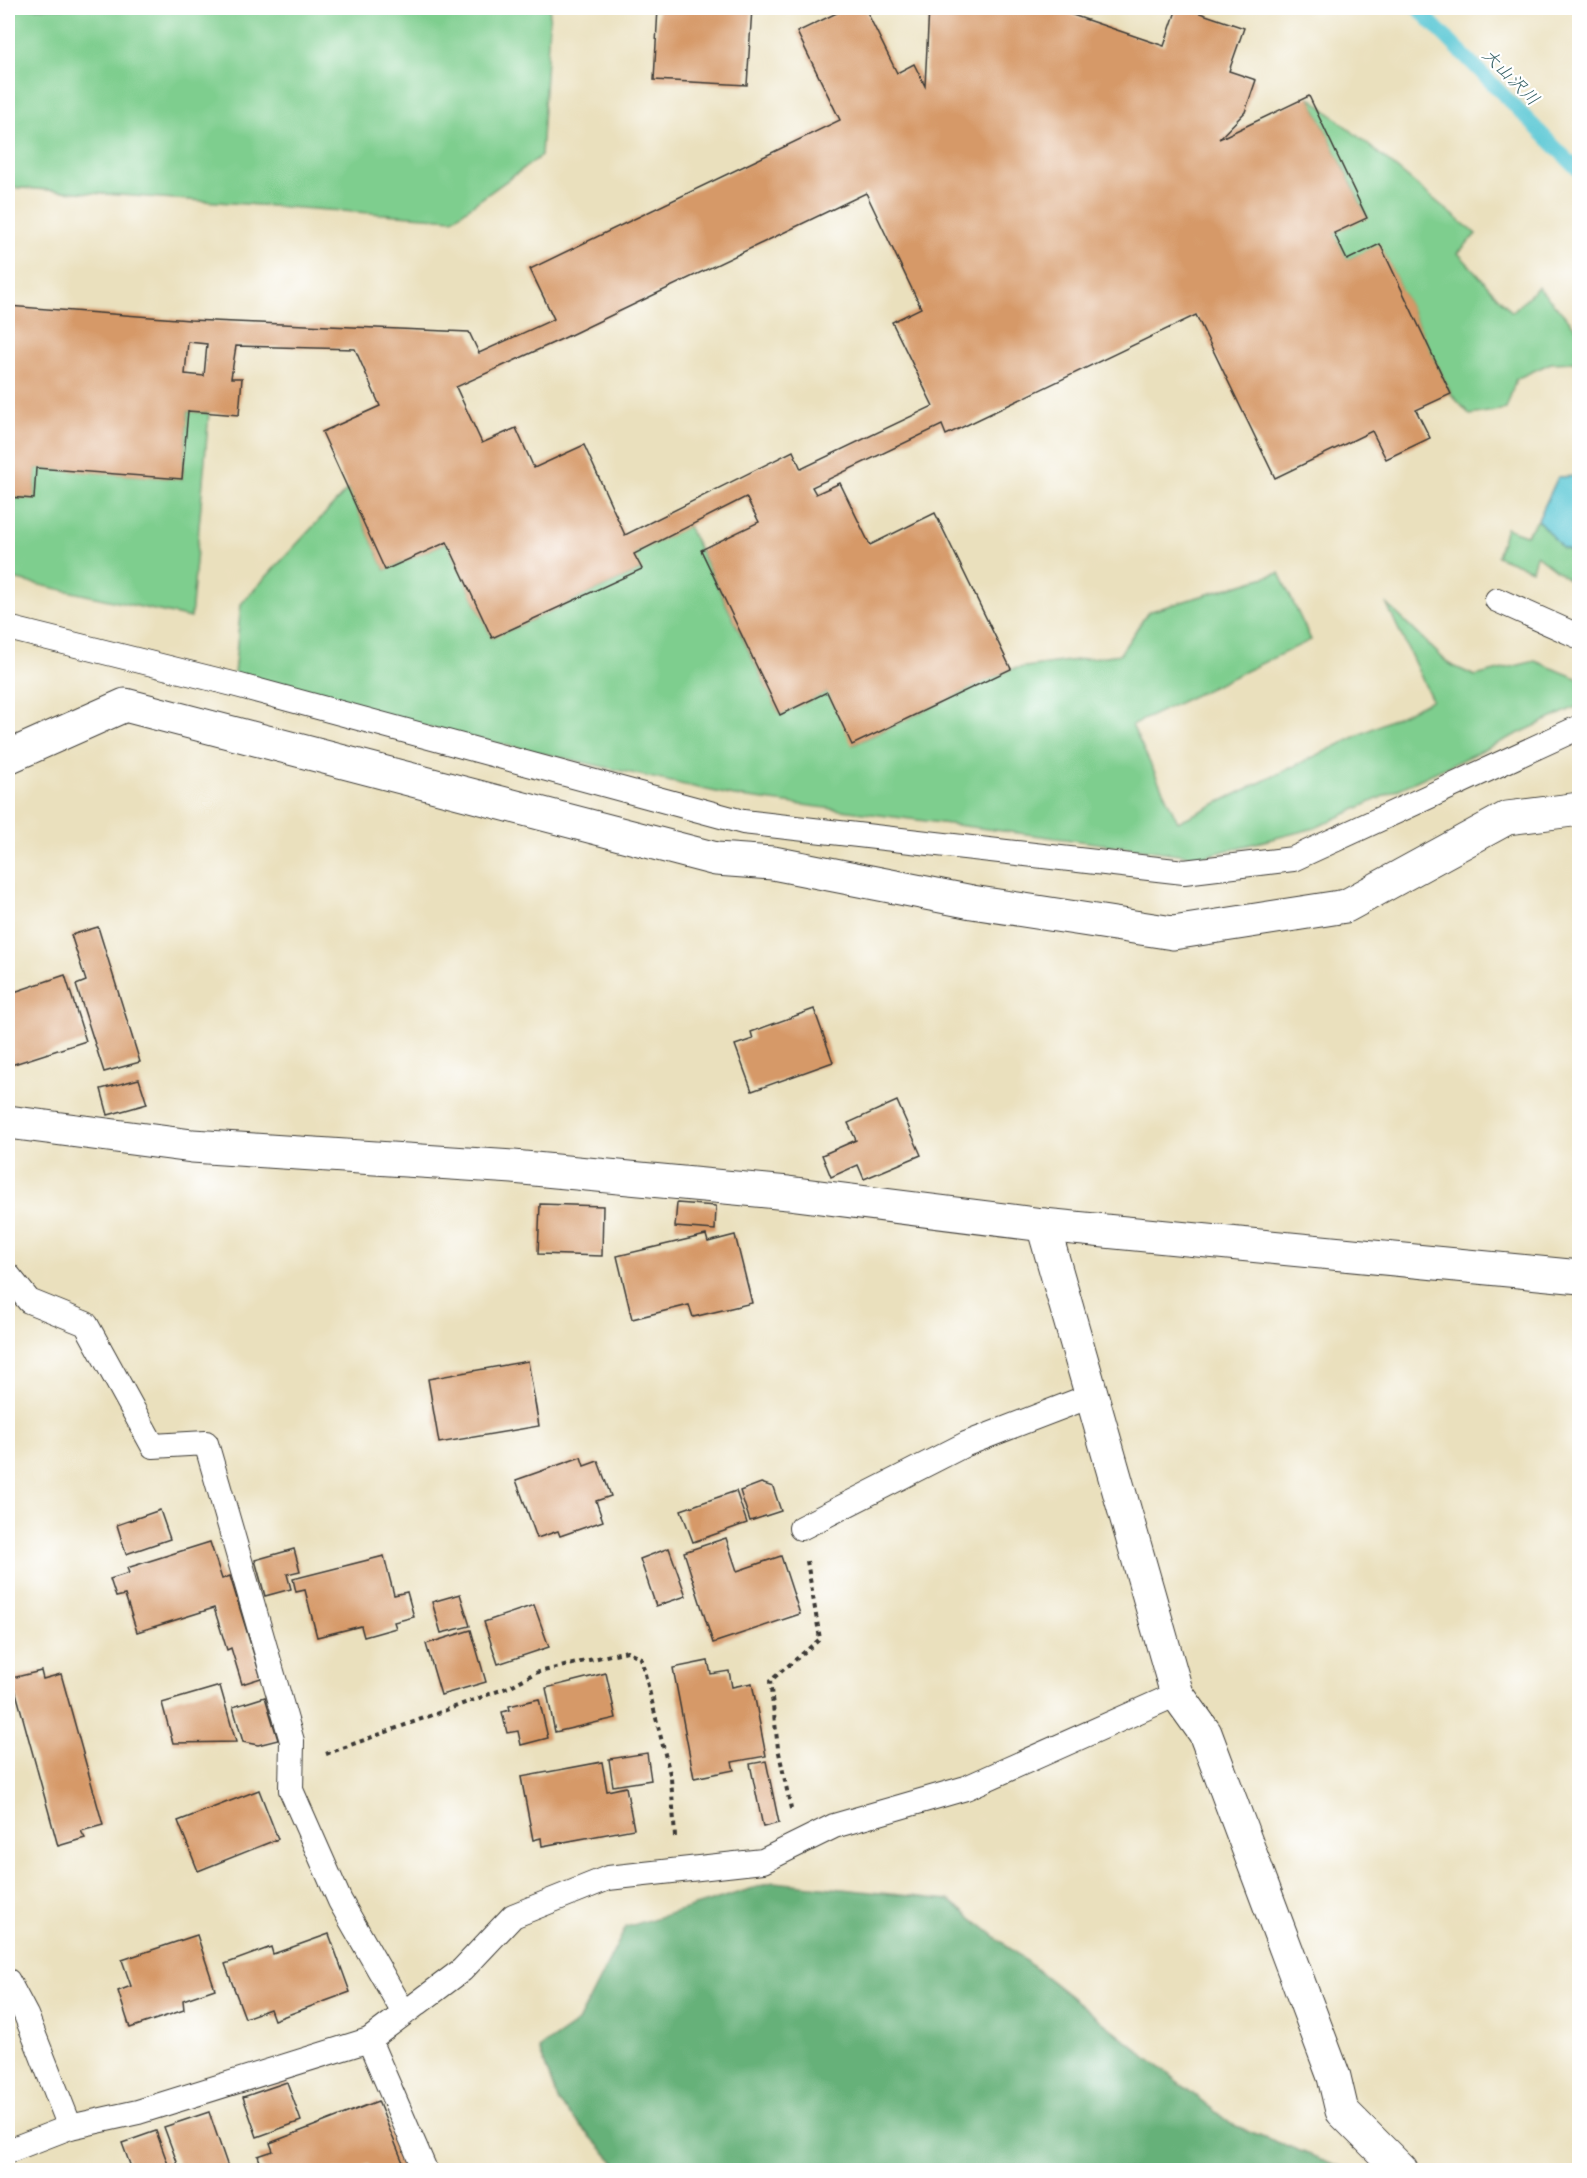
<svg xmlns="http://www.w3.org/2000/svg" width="1587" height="2178" font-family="'Shantell Sans','Klee One',sans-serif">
<rect width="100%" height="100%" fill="#fff"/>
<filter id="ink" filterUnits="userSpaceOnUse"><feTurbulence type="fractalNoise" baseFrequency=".0167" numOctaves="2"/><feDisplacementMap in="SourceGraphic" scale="12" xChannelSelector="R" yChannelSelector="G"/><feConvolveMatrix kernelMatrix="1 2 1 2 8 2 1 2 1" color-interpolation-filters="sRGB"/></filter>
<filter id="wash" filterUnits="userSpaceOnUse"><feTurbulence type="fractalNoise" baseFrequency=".008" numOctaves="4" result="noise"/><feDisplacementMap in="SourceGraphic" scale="24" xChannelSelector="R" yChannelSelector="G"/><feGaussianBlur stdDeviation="1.35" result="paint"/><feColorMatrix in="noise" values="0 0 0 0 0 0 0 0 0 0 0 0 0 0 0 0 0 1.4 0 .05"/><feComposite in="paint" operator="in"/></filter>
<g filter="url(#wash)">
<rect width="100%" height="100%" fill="#eae0bd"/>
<g fill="#7ece8e" stroke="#4d7555" stroke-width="1.5">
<polygon points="8,8 550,8 541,156 453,219 8,187"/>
<polygon points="1309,96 1476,234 1458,253 1512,312 1538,287 1579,331 1579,369 1574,362 1551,363 1516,379 1506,409 1470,415 1451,394 1380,245 1347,260 1334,233 1367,217"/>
<polygon points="188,411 209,413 191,618 8,578 8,497 34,499 36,468 182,479"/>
<polygon points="348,489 385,570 447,542 492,638 641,570 634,554 688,526 780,715 827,692 853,745 1011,669 1120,654 1148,612 1279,573 1311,640 1132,725 1178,822 1432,700 1386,603 1449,664 1475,676 1535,661 1579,679 1580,705 1315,828 1201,857 734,796 233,684 241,604"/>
<polygon points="1538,520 1562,548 1579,555 1579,588 1536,555 1532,570 1497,556 1506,528 1526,535"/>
</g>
<polygon fill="#66b179" stroke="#41664a" stroke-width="1.5" points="773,1882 949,1900 1231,2124 1349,2170 622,2170 559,2103 539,2049 578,2022 626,1927"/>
<polygon fill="#5ec9d6" stroke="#3d7279" stroke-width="1.5" points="1579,476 1580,476 1579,555 1562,548 1538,520 1558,477"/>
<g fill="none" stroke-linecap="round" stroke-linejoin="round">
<polyline stroke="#5ec9d6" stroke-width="14" points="1417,8 1580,172"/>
</g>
<g id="blocks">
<g fill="#d69968" fill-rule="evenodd">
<polygon points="658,8 752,8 747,85 654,80"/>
<path d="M847,8H865L897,73L914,64L925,86L929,8H1052L1164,46L1177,8H1185L1244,28L1229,71L1256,80L1245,112L1219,139L1309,96L1367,218L1334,233L1347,260L1380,244L1451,394L1416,410L1430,438L1386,459L1372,431L1275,478L1196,315L946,435L942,425L812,487L816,494L840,483L870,545L935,513L1011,669L852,745L827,692L780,715L701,550L759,522L746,497L634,554L642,569L492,638L447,542L385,570L322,432L380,406L355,349L236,346L231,378H242L239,415L188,411L182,479L36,468L34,499L8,497V306L190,320L469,332L479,353L554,319L530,269L840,120L797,32ZM866,193L921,308L892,322L933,406L801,469L793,451L625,535L584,445L534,468L516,428L482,443L456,387L564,338ZM188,342L207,344L204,376L185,374Z"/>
<polygon points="98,927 140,1062 104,1072 76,985 86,981 71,935"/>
<polygon points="65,975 86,1041 8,1066 8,994"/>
<polygon points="814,1009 833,1062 752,1091 735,1045 753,1039 751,1032"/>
<polygon points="139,1079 147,1104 108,1115 101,1089"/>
<polygon points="897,1101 921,1155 864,1179 858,1165 831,1177 822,1155 856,1140 848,1123"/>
<polygon points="677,1203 716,1206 715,1230 675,1227"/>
<polygon points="540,1204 603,1206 602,1256 538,1254"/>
<polygon points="706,1235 708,1242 735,1235 752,1303 693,1317 689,1305 632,1319 617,1256"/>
<polygon points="528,1361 539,1426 439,1443 428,1379"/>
<polygon points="581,1457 584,1466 598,1461 611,1496 596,1501 603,1521 560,1536 558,1531 537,1538 516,1480"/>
<polygon points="761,1483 773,1487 781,1511 750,1521 740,1491"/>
<polygon points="736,1491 747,1523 693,1542 681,1510"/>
<polygon points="160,1510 170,1539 126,1554 117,1525"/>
<polygon points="726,1538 737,1571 781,1556 800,1614 713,1643 684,1552"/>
<polygon points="210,1542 222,1579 230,1576 261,1678 242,1684 231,1648 227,1650 214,1608 137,1632 125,1595 116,1597 110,1579 129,1573 127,1568"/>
<polygon points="669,1548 686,1596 656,1606 640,1559"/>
<polygon points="294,1549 300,1571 287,1574 291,1589 265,1596 255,1560"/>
<polygon points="384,1556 394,1595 407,1592 414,1617 394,1622 396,1628 364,1637 361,1626 317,1637 305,1590 296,1592 293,1579"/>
<polygon points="460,1594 470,1626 441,1633 432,1602"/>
<polygon points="534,1605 549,1647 498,1664 484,1622"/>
<polygon points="471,1630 486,1682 441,1695 426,1644"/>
<polygon points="708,1661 711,1674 729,1671 732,1687 752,1683 766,1756 732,1762 734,1770 694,1778 673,1668"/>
<polygon points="41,1671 43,1679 61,1674 103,1825 81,1831 85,1838 58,1846 12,1678"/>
<polygon points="606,1673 616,1718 555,1732 546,1688"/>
<polygon points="220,1686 236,1742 173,1743 162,1703"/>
<polygon points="265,1697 278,1740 258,1745 243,1742 233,1707"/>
<polygon points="539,1699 548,1738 521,1745 518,1731 507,1733 502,1712 510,1710 509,1706"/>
<polygon points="647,1753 651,1780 613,1786 609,1759"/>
<polygon points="766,1761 779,1823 763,1827 750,1764"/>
<polygon points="602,1762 607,1791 626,1787 634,1829 542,1846 541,1838 533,1840 521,1777"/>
<polygon points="259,1790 278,1839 198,1871 178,1821"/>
<polygon points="329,1934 350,1992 274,2020 270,2009 245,2018 225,1964 271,1947 273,1954"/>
<polygon points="197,1935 215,1989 183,2000 184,2010 130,2028 118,1991 131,1986 122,1960"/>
<polygon points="287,2082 301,2121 257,2137 243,2097"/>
<polygon points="378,2101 406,2170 371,2170 369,2164 353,2170 263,2170 258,2156 273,2151 270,2143"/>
<polygon points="209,2112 229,2170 180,2170 164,2127"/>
<polygon points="156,2131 170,2170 132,2170 122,2143"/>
</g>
</g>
</g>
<g filter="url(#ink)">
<use href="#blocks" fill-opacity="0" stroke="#3b3934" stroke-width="1.5"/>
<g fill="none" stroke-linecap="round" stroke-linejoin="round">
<g stroke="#3b3934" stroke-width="26">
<g id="service">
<polyline points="1497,600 1580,637"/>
<polyline points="8,628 233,684 743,822 1184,872 1293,859 1580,727"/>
<polyline points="8,1275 29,1301 86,1324 153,1446 206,1443 292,1741 291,1790 340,1901 404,2013"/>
<polyline points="801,1528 966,1444 1093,1395"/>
<polyline points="8,1981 26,2015 70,2127"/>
<polyline points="369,2040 425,2170"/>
<polyline points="8,2151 70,2127 138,2112 369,2040 462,1970 513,1916 608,1878 763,1861 834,1826 966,1788 1177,1694"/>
</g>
</g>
<g stroke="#3b3934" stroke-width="35">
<g id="minor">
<polyline points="8,757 125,705 716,859 773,863 972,902 1173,933 1346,906 1507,818 1580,809"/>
<polyline points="8,1122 192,1146 513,1167 788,1193 1043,1225 1580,1277"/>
<polyline points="1043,1225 1177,1694 1205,1733 1334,2077 1342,2111 1401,2170"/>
</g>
</g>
<g stroke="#3b3934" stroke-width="4" stroke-dasharray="4.5 4.5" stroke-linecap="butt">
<polyline points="326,1754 509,1687 535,1673 627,1651 641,1658 671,1778 675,1837"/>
<polyline points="791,1809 778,1748 770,1681 820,1639 807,1561"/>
</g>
<use href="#service" stroke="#fff" stroke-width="24"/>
<use href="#minor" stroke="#fff" stroke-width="33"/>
</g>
</g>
<g text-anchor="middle" stroke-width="4.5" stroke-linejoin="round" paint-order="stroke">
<g font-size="18" font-style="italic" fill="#366166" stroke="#fff">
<text transform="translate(1511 77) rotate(45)" y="6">大山沢川</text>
</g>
</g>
<rect width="1587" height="2178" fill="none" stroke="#fff" stroke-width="30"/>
</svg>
